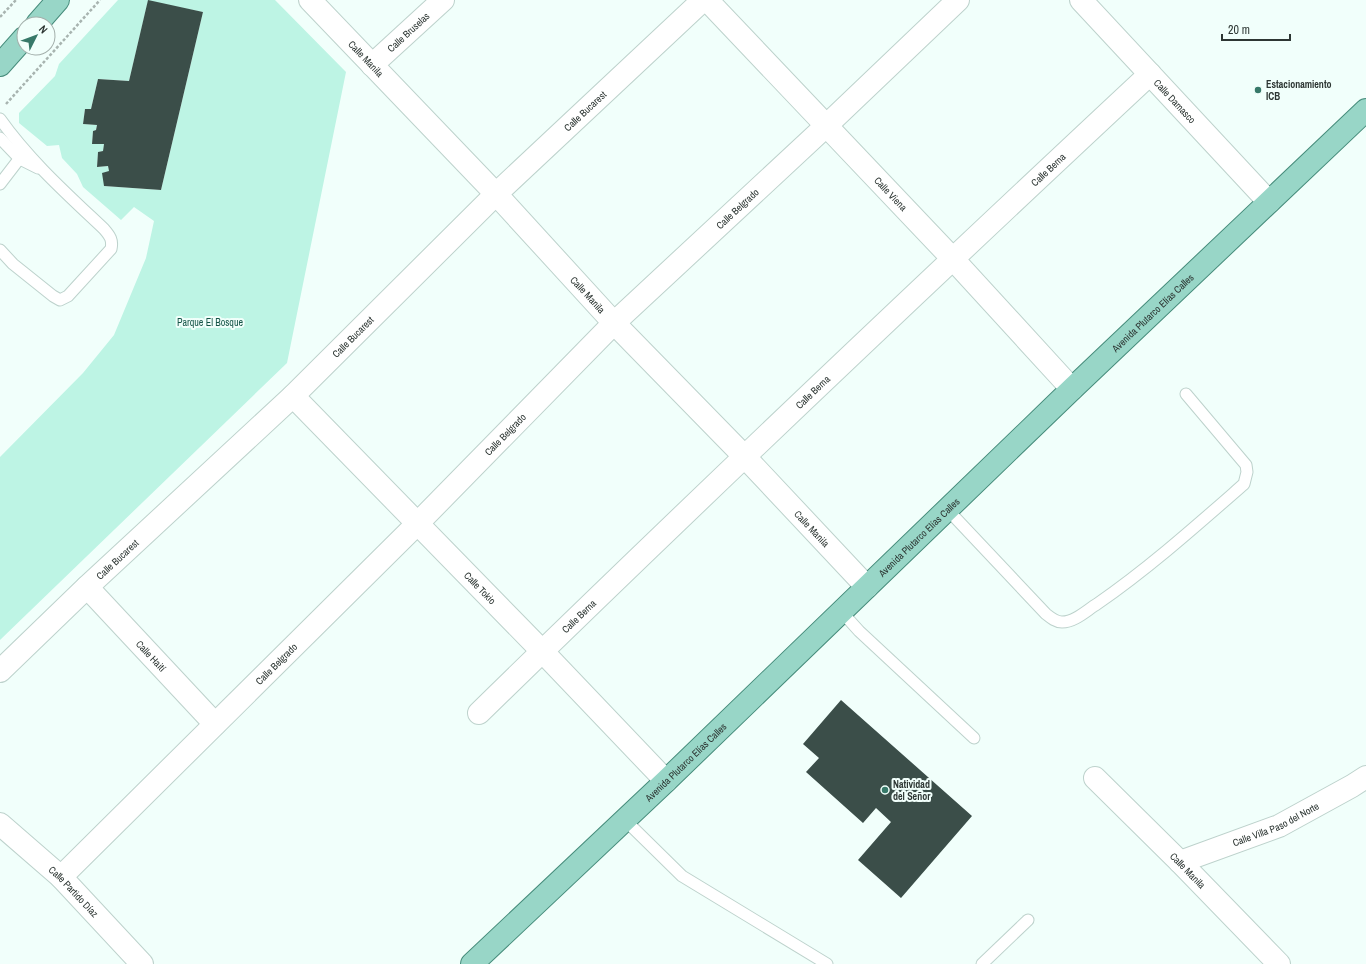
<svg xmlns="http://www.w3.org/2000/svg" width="1366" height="964" font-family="'Archivo Narrow',sans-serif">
<rect width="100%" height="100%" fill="#f1fffb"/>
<path fill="#bdf4e4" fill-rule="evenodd" d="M118,0H275L346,72L287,363L0,640V457L83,373L114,335L146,258L154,221L134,207L121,220L83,187L77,174L62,158L59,145L47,146L19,123V113L55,76L59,64ZM148,1L203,12L161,190L104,186L109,171L108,166L97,167L98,152L103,151L104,144H92L93,131L96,130L97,125L83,124L85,109H91L98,79L129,81Z"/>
<g fill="#3b4e49">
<polygon points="148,0 203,12 161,190 104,186 102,173 109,171 108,166 97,167 98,152 103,151 104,144 92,144 93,131 96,130 97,125 83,124 85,109 91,109 98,79 129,81"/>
<polygon points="841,700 972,816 901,898 858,860 891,822 876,808 863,823 806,772 819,758 803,744"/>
</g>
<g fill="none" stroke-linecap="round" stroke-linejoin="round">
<g stroke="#bdd2cc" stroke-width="13">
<g id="lane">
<path d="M0,119C29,160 67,194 104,229C110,236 113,240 111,249L68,296L60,300L53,296L13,264L0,250"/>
<polyline points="0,138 20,159 38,168"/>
<polyline points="0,184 23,154"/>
<path d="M947,509L1046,614C1051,618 1056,622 1062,622C1075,622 1087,610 1097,604C1149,568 1196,526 1244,484L1247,472L1246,465L1186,394"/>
<polyline points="841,611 859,631 974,738"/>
<polyline points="624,819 682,876 827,964"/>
<polyline points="982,964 1028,920"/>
</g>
</g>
<g stroke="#bdd2cc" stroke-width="24">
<g id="street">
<path id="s1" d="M310,0L496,194L614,323L744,456L867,587"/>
<path id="s2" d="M707,0L952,258L1072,389"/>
<path id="s3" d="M1081,0L1269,202"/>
<path id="s4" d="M372,65L443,0"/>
<path id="s5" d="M293,396L542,651L666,781"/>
<path id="s6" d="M87,587L215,724"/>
<path id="s7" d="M0,671L87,587L293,396L496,194L703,0"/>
<path id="s8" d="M479,713C700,497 924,285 1150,74"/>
<path id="s9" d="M1095,778L1180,862L1279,964"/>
<path id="s10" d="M0,824L61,877L142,964"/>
<path id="s11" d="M1180,862L1279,826L1352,786L1366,777"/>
<path id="s12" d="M61,877L418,523L614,323L827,125L958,0"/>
</g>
</g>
<g stroke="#468c7b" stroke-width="24">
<g id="primary">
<polyline points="37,24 58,0"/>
<polyline points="0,65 24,38"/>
<path id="s13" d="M472,964L666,781L1072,389L1366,110"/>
</g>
</g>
<g stroke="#a8b4b0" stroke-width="2.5" stroke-dasharray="3 2" stroke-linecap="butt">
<polyline points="0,17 16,0"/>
<polyline points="6,104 100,0"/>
</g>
<use href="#lane" stroke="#fff" stroke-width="11"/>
<use href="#street" stroke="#fff" stroke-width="22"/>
<use href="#primary" stroke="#98d6c7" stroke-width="22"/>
</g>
<g fill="#377969" stroke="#f1fffb" stroke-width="1.5">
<circle cx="1258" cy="90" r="4"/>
<circle cx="885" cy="790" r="4"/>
</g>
<g text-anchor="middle" stroke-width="4" stroke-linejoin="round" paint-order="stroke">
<g font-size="10" fill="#2d3633" stroke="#f1fffb">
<text dy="4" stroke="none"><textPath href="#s4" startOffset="49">Calle Bruselas</textPath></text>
<text dy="4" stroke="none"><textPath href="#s1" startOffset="81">Calle Manila</textPath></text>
<text dy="4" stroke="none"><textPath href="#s3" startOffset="138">Calle Damasco</textPath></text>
<text dy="4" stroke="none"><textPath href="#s7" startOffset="810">Calle Bucarest</textPath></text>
<text dy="4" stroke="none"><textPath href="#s8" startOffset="787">Calle Berna</textPath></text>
<text dy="4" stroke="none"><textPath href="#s2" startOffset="267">Calle Viena</textPath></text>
<text dy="4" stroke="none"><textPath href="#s12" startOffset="951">Calle Belgrado</textPath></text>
<text dy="4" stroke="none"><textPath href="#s1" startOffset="405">Calle Manila</textPath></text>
<text dy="4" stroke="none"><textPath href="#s13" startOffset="942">Avenida Plutarco Elías Calles</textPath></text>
<text dy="4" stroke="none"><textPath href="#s7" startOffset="486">Calle Bucarest</textPath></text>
<text dy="4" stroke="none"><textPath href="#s8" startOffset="463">Calle Berna</textPath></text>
<text dy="4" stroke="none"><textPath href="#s12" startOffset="627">Calle Belgrado</textPath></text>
<text dy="4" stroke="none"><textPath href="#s1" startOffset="729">Calle Manila</textPath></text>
<text dy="4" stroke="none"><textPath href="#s13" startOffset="618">Avenida Plutarco Elías Calles</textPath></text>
<text dy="4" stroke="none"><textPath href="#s7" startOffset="162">Calle Bucarest</textPath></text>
<text dy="4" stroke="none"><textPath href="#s5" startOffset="268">Calle Tokio</textPath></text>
<text dy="4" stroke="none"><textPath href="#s8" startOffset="139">Calle Berna</textPath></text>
<text dy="4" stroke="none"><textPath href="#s6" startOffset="94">Calle Haití</textPath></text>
<text dy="4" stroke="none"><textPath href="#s12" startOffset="303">Calle Belgrado</textPath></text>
<text dy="4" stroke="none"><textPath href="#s13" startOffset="294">Avenida Plutarco Elías Calles</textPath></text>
<text dy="4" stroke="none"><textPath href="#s11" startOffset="103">Calle Villa Paso del Norte</textPath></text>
<text dy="4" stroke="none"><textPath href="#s9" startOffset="131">Calle Manila</textPath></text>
<text dy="4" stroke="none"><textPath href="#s10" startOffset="100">Calle Partido Díaz</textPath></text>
</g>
<g font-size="10" font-weight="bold" fill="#2d3633" stroke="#f1fffb" text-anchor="start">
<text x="1266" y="88">Estacionamiento<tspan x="1266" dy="12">ICB</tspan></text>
<text x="893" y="788">Natividad<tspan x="893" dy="12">del Señor</tspan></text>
</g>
<g font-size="10" fill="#155548" stroke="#f1fffb">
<text x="210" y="326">Parque El Bosque</text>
</g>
</g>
<g transform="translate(36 36) rotate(48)"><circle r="19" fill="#f1fffb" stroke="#a3afab"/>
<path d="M0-3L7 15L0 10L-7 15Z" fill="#377969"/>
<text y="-6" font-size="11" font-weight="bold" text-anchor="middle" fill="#2d3633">N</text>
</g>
<path d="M1222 34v6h68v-6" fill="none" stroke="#2d3633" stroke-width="2"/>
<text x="1228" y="34" font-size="12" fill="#2d3633" stroke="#f1fffb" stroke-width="3" paint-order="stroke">20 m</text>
</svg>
